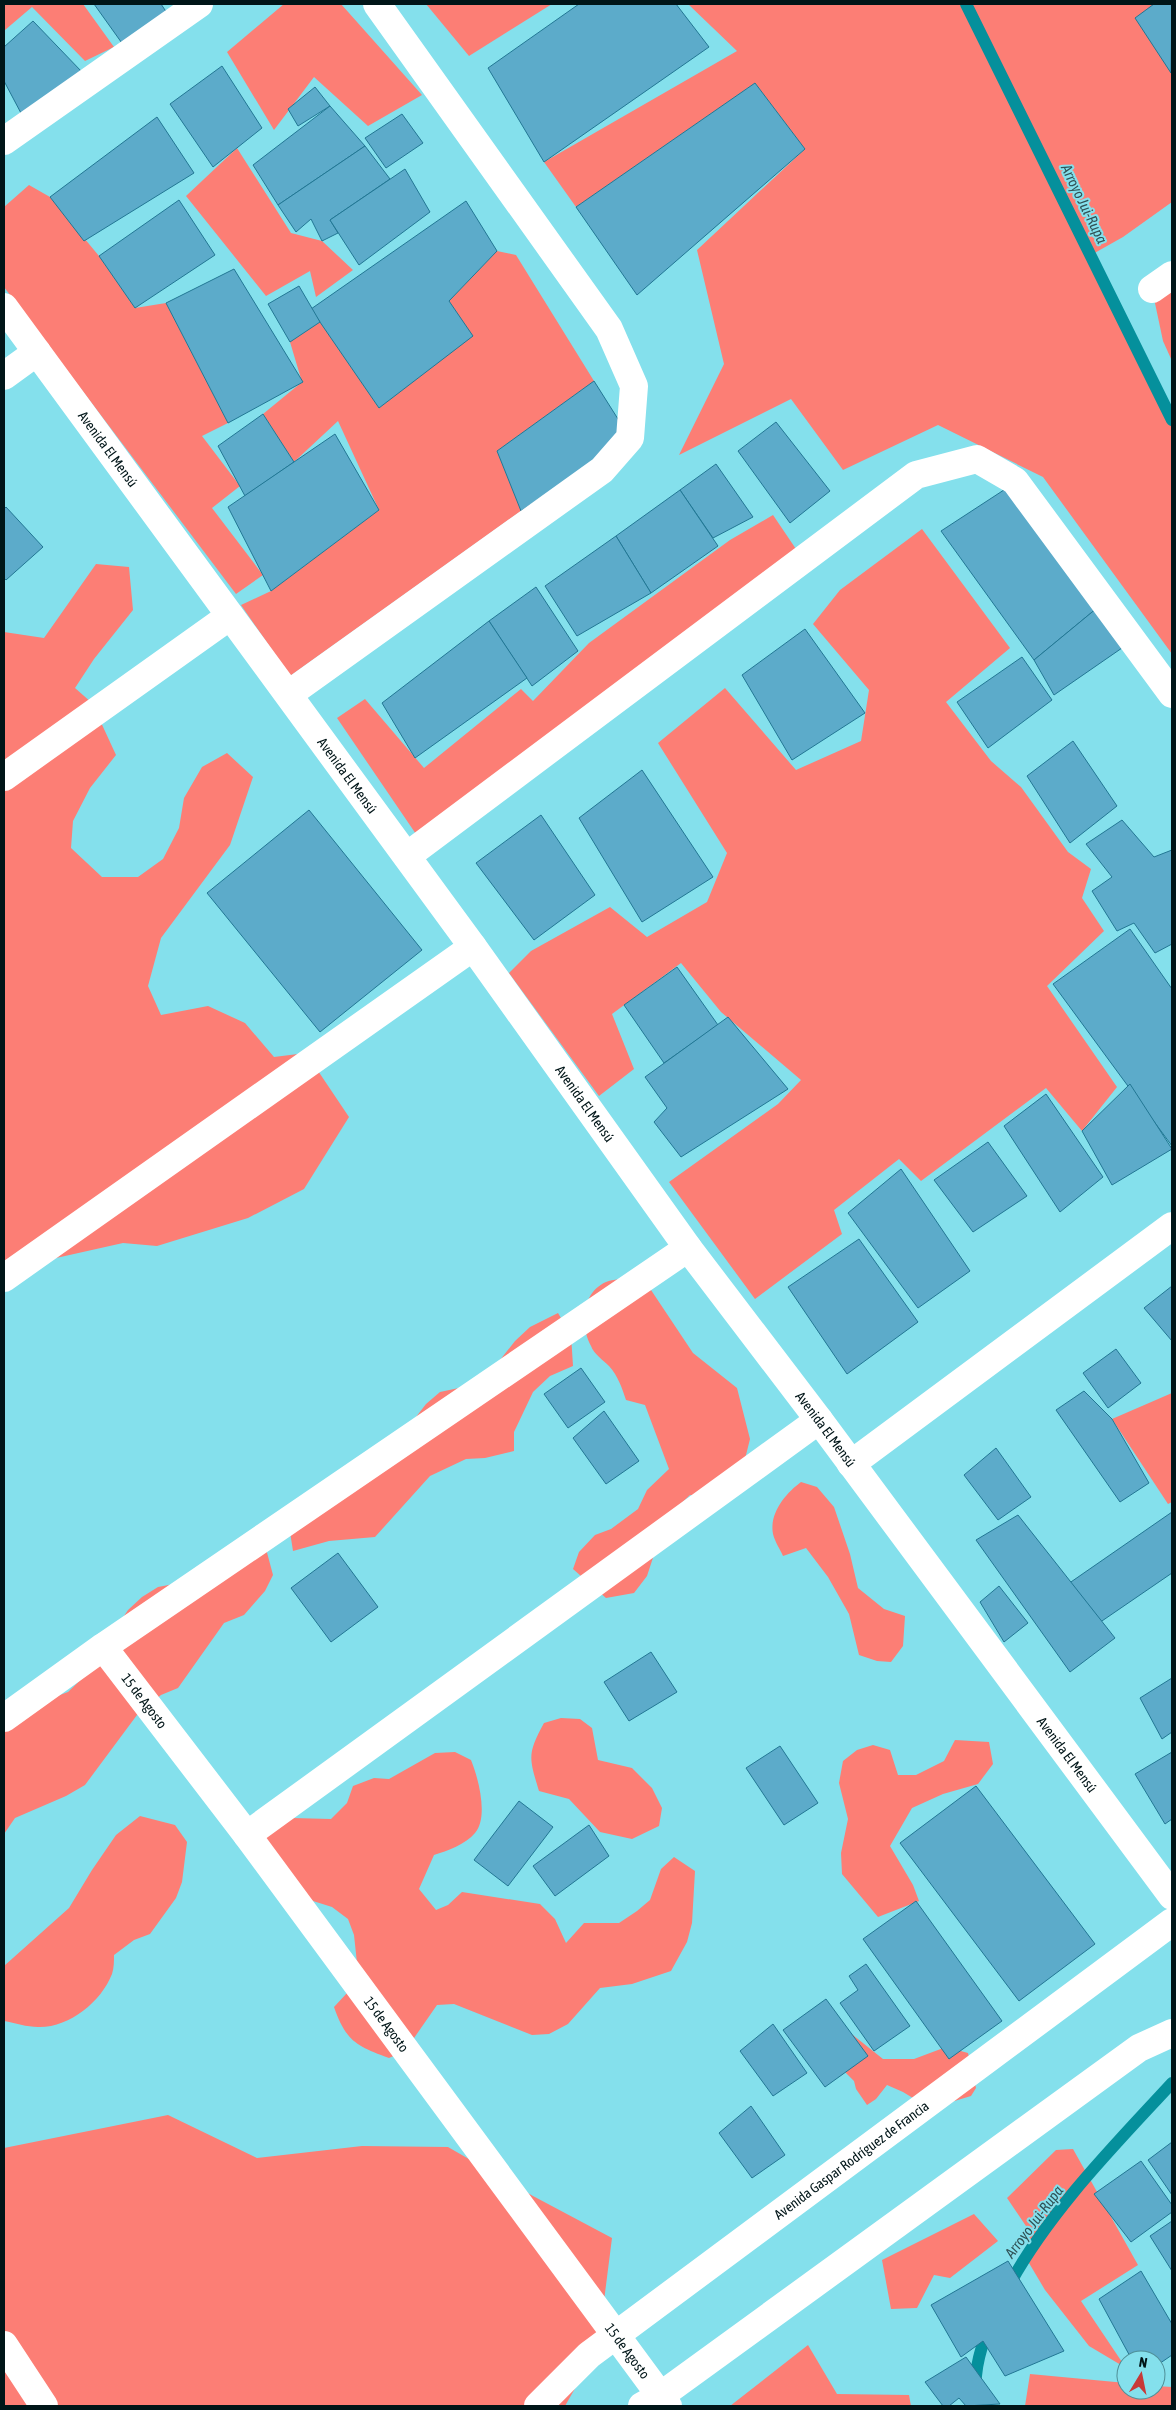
<svg xmlns="http://www.w3.org/2000/svg" width="1176" height="2410" font-family="'Asap Condensed',sans-serif">
<rect width="100%" height="100%" fill="#84e0ec"/>
<g fill="#fc7e75">
<polygon points="4,4 83,4 114,47 85,61 32,7 5,30"/>
<polygon points="284,4 341,4 422,95 368,126 314,77 274,130 227,52"/>
<polygon points="426,4 552,4 469,56"/>
<polygon points="688,4 1172,4 1172,202 1123,237 1091,255 1172,428 1172,654 1043,477 938,425 843,470 791,399 679,455 724,364 697,250 805,149 755,83 576,207 544,162 737,51"/>
<polygon points="237,148 291,233 322,241 353,270 316,297 310,271 266,296 186,196"/>
<polygon points="29,185 50,197 99,256 135,308 166,303 228,423 202,436 240,486 212,508 263,575 236,594 4,287 4,207"/>
<polygon points="497,251 516,255 594,381 497,451 521,511 290,676 241,605 271,591 379,510 338,421 294,462 263,414 302,382 290,342 320,322 379,408 472,336 449,301"/>
<polygon points="1172,277 1172,361 1163,341 1152,289"/>
<polygon points="773,515 798,552 418,837 337,718 365,699 424,768 521,689 533,701 589,643 730,540"/>
<polygon points="922,529 1010,648 946,702 991,761 1021,787 1068,852 1091,869 1082,898 1104,931 1047,986 1117,1087 1082,1131 1046,1088 921,1181 899,1159 834,1210 842,1234 755,1299 669,1182 778,1104 801,1080 721,1012 681,963 612,1014 634,1069 599,1096 509,973 531,951 610,907 647,937 707,902 727,853 658,743 725,688 796,770 861,741 869,690 813,624 840,590"/>
<polygon points="96,564 129,567 133,610 94,659 75,688 92,703 116,755 90,788 73,821 71,848 102,877 138,877 163,859 179,828 184,798 202,767 227,753 253,777 230,845 161,938 148,986 161,1015 208,1006 245,1023 274,1057 306,1053 349,1117 304,1189 248,1218 157,1246 123,1243 16,1267 4,1266 4,632 44,638"/>
<path d="M632,1278L649,1287L693,1353L737,1388L750,1439L742,1471L707,1497L690,1495L666,1518L647,1576L634,1593L606,1598L573,1569L579,1552L595,1535L611,1529L638,1509L647,1490L669,1469L645,1405L626,1400C622,1388 618,1376 609,1366C603,1360 594,1354 591,1346C580,1326 581,1293 606,1282C613,1279 624,1279 632,1278Z"/>
<polygon points="558,1313 571,1335 573,1366 550,1376 533,1392 514,1432 514,1451 485,1458 466,1459 430,1476 375,1537 329,1541 293,1551 288,1519 399,1439 426,1404 440,1392 482,1383 515,1341 530,1327"/>
<polygon points="1172,1393 1172,1502 1168,1504 1112,1419"/>
<path d="M801,1482L817,1487L834,1507L850,1554L858,1588L884,1609L905,1616L903,1646L891,1662L877,1661L859,1655L849,1614L828,1577L806,1548L783,1556C780,1549 775,1542 773,1534C769,1513 786,1493 801,1482Z"/>
<polygon points="265,1545 273,1575 265,1591 244,1615 224,1623 178,1688 161,1695 137,1715 85,1785 66,1796 15,1818 4,1834 4,1722 25,1708 68,1692 94,1667 104,1646 128,1610 142,1597 158,1587 179,1583"/>
<path d="M561,1718L580,1719L592,1728L598,1760L632,1768L652,1788L662,1808L659,1826L632,1839L600,1832L569,1799L539,1791C529,1758 527,1754 544,1723Z"/>
<polygon points="955,1740 989,1742 993,1764 978,1784 943,1794 912,1808 890,1846 913,1885 919,1901 878,1917 842,1874 841,1853 848,1819 839,1783 843,1761 857,1750 873,1745 890,1750 898,1775 916,1775 944,1761"/>
<path d="M455,1752L471,1760C478,1777 489,1817 475,1833C466,1844 447,1851 434,1855L419,1889L436,1910L448,1905L462,1892L540,1904L555,1919L566,1943L584,1923H619L637,1911L650,1900L661,1869L674,1857L695,1871L692,1923L687,1942L671,1971L632,1984L600,1988L568,2024L549,2034L532,2035L454,2004L437,2005L405,2051L389,2058C356,2046 346,2041 334,2007L347,1993L357,1963L354,1935L348,1919L332,1907L313,1901L265,1862L260,1845L274,1823L292,1818L331,1819L347,1803L353,1786L374,1778L389,1779L435,1753Z"/>
<path d="M140,1816L175,1825L187,1842L182,1882L176,1898L150,1934L134,1940L114,1955C114,1961 114,1968 112,1974C101,2002 69,2028 38,2027C27,2027 15,2023 4,2021V1966L69,1908L92,1870L116,1835Z"/>
<polygon points="839,2024 883,2059 914,2059 946,2047 968,2053 976,2088 971,2096 938,2106 921,2103 903,2092 887,2085 876,2099 867,2105 856,2089 854,2081 844,2071"/>
<polygon points="168,2115 257,2158 362,2146 448,2147 533,2196 612,2238 598,2348 565,2406 4,2406 4,2148"/>
<polygon points="1073,2149 1138,2265 1081,2301 1126,2368 1089,2346 1045,2290 1026,2258 1028,2229 1007,2198 1056,2150"/>
<polygon points="974,2214 998,2241 950,2278 934,2275 917,2308 891,2309 882,2260"/>
<polygon points="808,2345 837,2394 909,2395 911,2406 730,2406"/>
<polygon points="1030,2374 1126,2383 1126,2390 1156,2390 1156,2386 1172,2387 1172,2406 1025,2406"/>
</g>
<g fill="none" stroke-linecap="round" stroke-linejoin="round">
<g stroke="#05909c" stroke-width="12">
<polyline points="966,4 1172,420"/>
<path d="M1008,2287C1050,2210 1114,2146 1172,2083"/>
<path d="M976,2406C973,2378 978,2354 989,2327"/>
</g>
</g>
<g fill="#5cabca" stroke="#227794">
<polygon points="94,4 161,4 169,16 129,53"/>
<polygon points="579,4 676,4 709,47 544,162 488,68"/>
<polygon points="1154,4 1172,4 1171,73 1135,18"/>
<polygon points="33,21 82,72 22,115 4,81 4,47"/>
<polygon points="222,66 262,128 213,167 170,104"/>
<polygon points="755,83 805,149 637,295 576,207"/>
<polygon points="315,87 330,106 298,126 288,109"/>
<polygon points="330,106 365,146 278,205 253,165"/>
<polygon points="402,114 423,143 386,168 365,138"/>
<polygon points="157,117 194,173 84,241 50,197"/>
<polygon points="365,146 390,179 330,220 338,233 322,241 311,219 296,232 278,205"/>
<polygon points="405,169 430,212 359,265 330,220"/>
<polygon points="179,200 215,255 135,308 99,256"/>
<polygon points="466,201 497,251 449,301 473,336 379,408 311,309"/>
<polygon points="234,269 303,382 228,423 166,303"/>
<polygon points="299,286 320,322 290,342 268,304"/>
<polygon points="594,381 630,438 521,511 497,451"/>
<polygon points="263,414 294,462 245,496 218,446"/>
<polygon points="776,422 830,491 790,523 738,451"/>
<polygon points="335,434 379,510 271,591 228,507"/>
<polygon points="716,464 753,517 713,538 680,490"/>
<polygon points="1010,486 1097,608 1034,660 941,531"/>
<polygon points="680,490 718,546 651,593 616,536"/>
<polygon points="6,507 43,547 6,580 4,578 4,509"/>
<polygon points="616,536 651,593 577,636 545,586"/>
<polygon points="536,587 578,651 532,686 489,621"/>
<polygon points="1097,608 1122,648 1054,695 1034,660"/>
<polygon points="489,621 527,678 415,758 382,703"/>
<polygon points="805,629 865,713 792,760 742,675"/>
<polygon points="1022,657 1052,700 988,748 957,702"/>
<polygon points="1073,741 1117,806 1070,843 1027,776"/>
<polygon points="642,770 713,877 642,922 579,818"/>
<polygon points="309,810 422,950 320,1032 207,893"/>
<polygon points="541,815 595,895 534,940 476,863"/>
<polygon points="1122,820 1154,857 1172,850 1172,944 1155,953 1134,923 1117,931 1092,891 1112,877 1086,844"/>
<polygon points="1130,929 1172,989 1172,1146 1053,984"/>
<polygon points="677,967 718,1025 664,1063 624,1005"/>
<polygon points="728,1017 788,1089 681,1157 654,1122 667,1108 645,1077"/>
<polygon points="1130,1084 1172,1149 1112,1185 1082,1131"/>
<polygon points="1046,1094 1103,1177 1060,1212 1004,1126"/>
<polygon points="988,1142 1027,1196 973,1232 934,1180"/>
<polygon points="901,1169 970,1271 918,1308 848,1213"/>
<polygon points="859,1239 918,1322 847,1374 788,1287"/>
<polygon points="1172,1286 1172,1341 1144,1308"/>
<polygon points="1116,1349 1141,1383 1108,1408 1083,1373"/>
<polygon points="581,1368 605,1402 568,1428 544,1394"/>
<polygon points="1084,1391 1112,1419 1149,1483 1120,1502 1056,1410"/>
<polygon points="604,1411 639,1461 606,1484 573,1438"/>
<polygon points="996,1448 1031,1497 998,1520 964,1475"/>
<polygon points="1172,1512 1172,1573 1099,1623 1068,1584"/>
<polygon points="1018,1515 1115,1638 1070,1672 976,1540"/>
<polygon points="338,1553 378,1607 331,1642 291,1588"/>
<polygon points="999,1586 1028,1623 1004,1642 980,1602"/>
<polygon points="651,1652 677,1692 629,1721 604,1682"/>
<polygon points="1172,1678 1172,1732 1162,1739 1140,1698"/>
<polygon points="780,1746 818,1803 784,1825 746,1768"/>
<polygon points="1172,1752 1172,1819 1165,1824 1135,1774"/>
<polygon points="976,1786 1095,1944 1019,2001 900,1843"/>
<polygon points="519,1801 553,1827 508,1886 474,1860"/>
<polygon points="589,1825 609,1856 555,1896 533,1866"/>
<polygon points="916,1901 1002,2021 949,2059 863,1939"/>
<polygon points="866,1964 910,2026 874,2051 840,2003 858,1990 849,1976"/>
<polygon points="826,1999 868,2056 825,2087 783,2030"/>
<polygon points="773,2024 807,2073 773,2096 740,2051"/>
<polygon points="751,2106 785,2155 752,2178 719,2133"/>
<polygon points="1172,2142 1172,2195 1148,2160"/>
<polygon points="1141,2161 1172,2205 1172,2212 1131,2242 1094,2194"/>
<polygon points="1172,2221 1172,2271 1150,2236"/>
<polygon points="1008,2261 1064,2351 1005,2376 983,2341 961,2357 931,2305"/>
<polygon points="1141,2271 1172,2324 1172,2355 1156,2366 1156,2360 1132,2360 1099,2299"/>
<polygon points="966,2357 1000,2404 966,2406 959,2398 949,2406 943,2406 925,2382"/>
</g>
<g fill="none" stroke-linecap="round" stroke-linejoin="round">
<g stroke="#fff" stroke-width="28">
<polyline points="4,141 199,4"/>
<polyline points="1152,289 1172,275"/>
<path id="s1" d="M4,307L473,947L688,1248L819,1420L1172,1896"/>
<polyline points="4,376 37,352"/>
<polyline points="289,694 602,470 630,438 634,386 609,329 377,4"/>
<polyline points="4,777 230,616"/>
<polyline points="407,856 916,475 977,459 1015,481 1172,694"/>
<polyline points="4,1278 473,947"/>
<polyline points="851,1464 1172,1226"/>
<path id="s2" d="M103,1647L247,1835L668,2406"/>
<polyline points="4,1718 103,1647 688,1248"/>
<polyline points="247,1835 819,1420"/>
<polyline points="4,2345 44,2406"/>
<path id="s3" d="M538,2406L589,2355L1172,1922"/>
<polyline points="642,2406 660,2396 1139,2048 1172,2033"/>
</g>
</g>
<g text-anchor="middle" stroke-width="4" stroke-linejoin="round" paint-order="stroke">
<g font-size="14" fill="#001518" stroke="#84e0ec">
<text dy="5" stroke="none"><textPath href="#s1" startOffset="176">Avenida El Mensú</textPath></text>
<text dy="5" stroke="none"><textPath href="#s1" startOffset="581">Avenida El Mensú</textPath></text>
<text dy="5" stroke="none"><textPath href="#s1" startOffset="986">Avenida El Mensú</textPath></text>
<text dy="5" stroke="none"><textPath href="#s1" startOffset="1391">Avenida El Mensú</textPath></text>
<text dy="5" stroke="none"><textPath href="#s2" startOffset="68">15 de Agosto</textPath></text>
<text dy="5" stroke="none"><textPath href="#s1" startOffset="1796">Avenida El Mensú</textPath></text>
<text dy="5" stroke="none"><textPath href="#s2" startOffset="472">15 de Agosto</textPath></text>
<text dy="5" stroke="none"><textPath href="#s3" startOffset="399">Avenida Gaspar Rodríguez de Francia</textPath></text>
<text dy="5" stroke="none"><textPath href="#s2" startOffset="878">15 de Agosto</textPath></text>
</g>
<g font-size="15" font-style="italic" fill="#305256" stroke="#84e0ec">
<text transform="translate(1084 204) rotate(64)" y="5">Arroyo Jui-Rupa</text>
<text transform="translate(1034 2222) rotate(-53)" y="5">Arroyo Jui-Rupa</text>
</g>
</g>
<rect width="1176" height="2410" fill="none" stroke="#001518" stroke-width="10"/>
<g transform="translate(1141 2375) rotate(10)"><circle r="24" fill="#84e0ec" stroke="#4f8f97"/>
<path d="M0-4L9 19L0 12L-9 19Z" fill="#c73937"/>
<text y="-8" font-size="14" font-weight="bold" text-anchor="middle" fill="#001518">N</text>
</g>
</svg>
